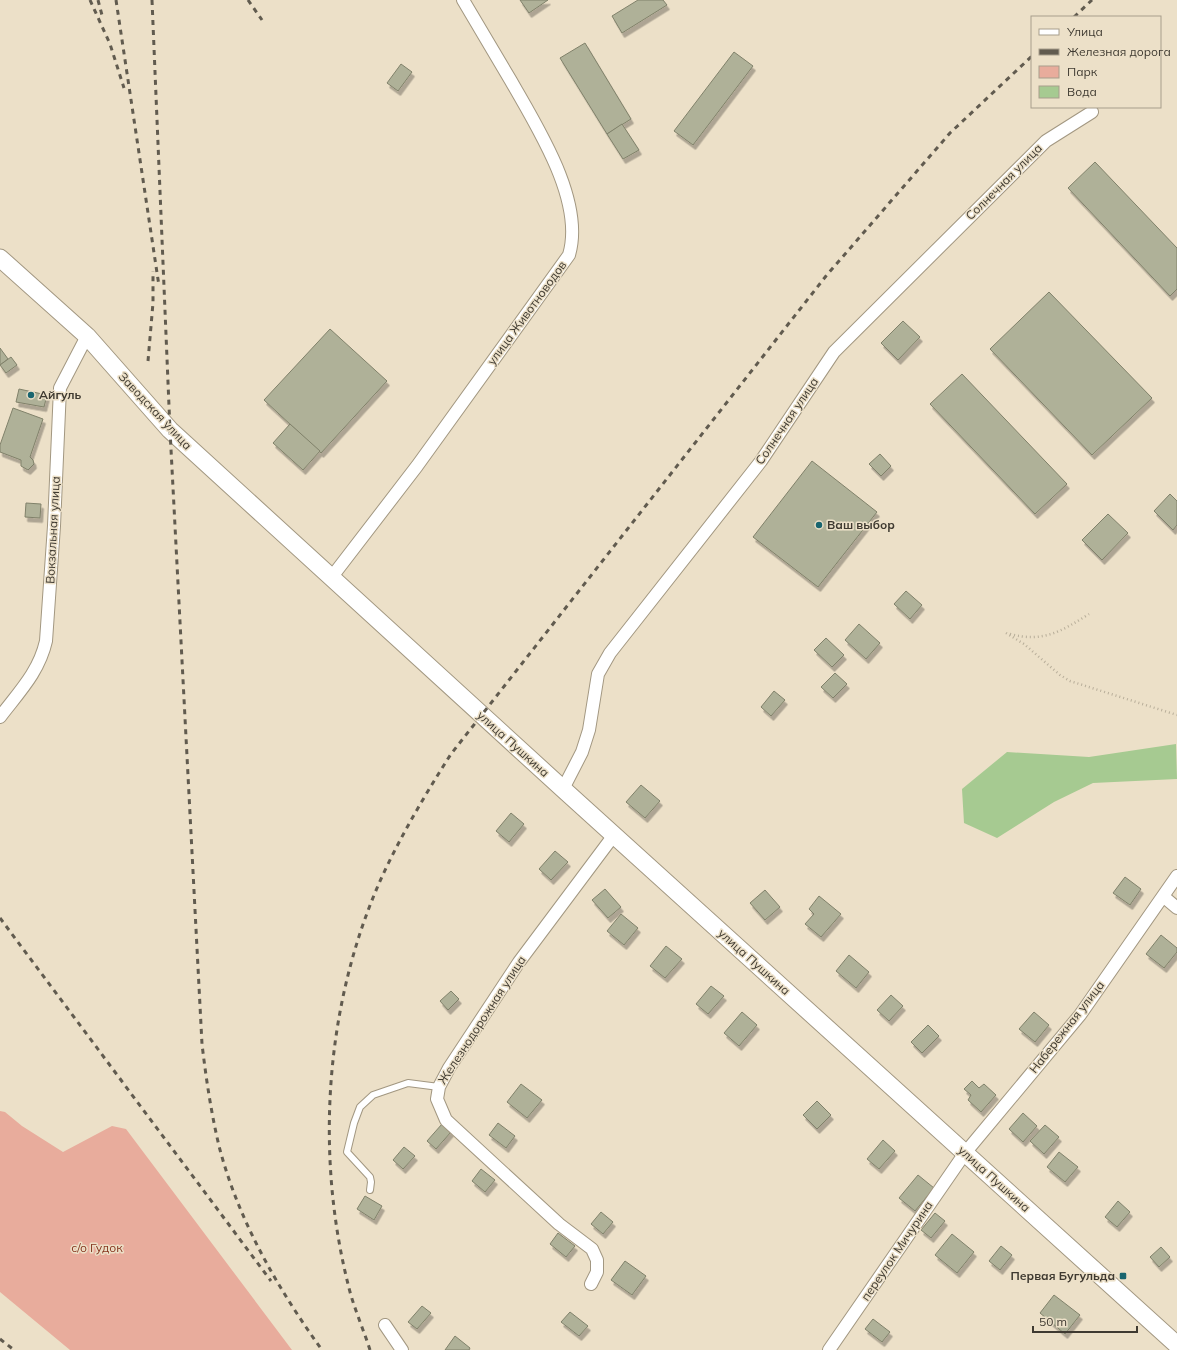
<svg xmlns="http://www.w3.org/2000/svg" width="1177" height="1350" font-family="Mulish,sans-serif">
<defs>
<filter id="shadow"><feDropShadow dx="2.5" dy="4.5" stdDeviation="0" flood-color="#0004"/></filter>
</defs>
<rect width="100%" height="100%" fill="#ece0c8"/>
<polygon fill="#e8ac9c" points="0,1111 5,1112 22,1126 63,1152 112,1126 126,1129 292,1350 70,1350 0,1292"/>
<polygon fill="#a6ca91" points="1176,744 1177,779 1093,783 1054,802 997,838 964,823 962,789 1007,752 1089,757"/>
<g fill="#afb198" stroke="#80816a" filter="url(#shadow)">
<polygon points="520,0 548,0 529,13"/>
<polygon points="638,0 663,0 667,5 622,33 612,16"/>
<polygon points="585,43 631,119 607,134 560,58"/>
<polygon points="734,52 753,66 693,145 674,131"/>
<polygon points="401,64 412,72 398,91 387,83"/>
<polygon points="622,124 639,150 623,159 607,134"/>
<polygon points="1095,162 1177,248 1177,289 1170,296 1068,188"/>
<polygon points="1049,292 1152,398 1092,455 990,349"/>
<polygon points="903,321 920,337 898,360 881,343"/>
<polygon points="330,329 387,381 321,453 264,400"/>
<polygon points="0,348 8,359 0,365"/>
<polygon points="11,357 17,365 6,373 0,365"/>
<polygon points="962,374 1067,484 1035,514 930,404"/>
<polygon points="19,389 47,395 44,407 16,402"/>
<polygon points="13,408 43,419 30,457 33,460 34,464 28,470 21,466 21,460 0,452 0,445"/>
<polygon points="290,424 320,451 303,470 273,443"/>
<polygon points="880,454 891,466 881,476 869,464"/>
<polygon points="812,461 877,512 818,587 753,537"/>
<polygon points="1170,494 1177,501 1177,525 1173,530 1154,511"/>
<polygon points="26,503 41,504 40,518 25,517"/>
<polygon points="1108,514 1128,533 1102,560 1082,540"/>
<polygon points="906,591 922,605 910,619 894,604"/>
<polygon points="859,624 880,643 866,659 845,640"/>
<polygon points="826,638 844,655 832,667 814,650"/>
<polygon points="835,673 847,684 833,698 821,687"/>
<polygon points="774,691 785,700 771,716 761,707"/>
<polygon points="641,785 660,801 645,818 626,802"/>
<polygon points="511,813 524,824 509,842 496,831"/>
<polygon points="555,851 568,862 551,880 539,869"/>
<polygon points="1125,877 1141,889 1130,905 1113,893"/>
<polygon points="605,889 621,907 608,918 592,900"/>
<polygon points="765,890 780,907 765,920 750,903"/>
<polygon points="819,896 841,914 821,937 805,924 814,914 809,909"/>
<polygon points="621,914 638,928 624,945 607,931"/>
<polygon points="1161,935 1177,948 1177,952 1164,968 1146,954"/>
<polygon points="666,946 682,959 665,978 650,966"/>
<polygon points="849,955 869,972 856,988 836,971"/>
<polygon points="711,986 724,996 708,1014 696,1004"/>
<polygon points="451,991 459,999 448,1010 440,1001"/>
<polygon points="891,995 903,1006 889,1021 877,1010"/>
<polygon points="742,1012 757,1025 739,1046 724,1033"/>
<polygon points="1034,1012 1049,1025 1035,1042 1019,1029"/>
<polygon points="928,1025 939,1036 922,1053 911,1042"/>
<polygon points="972,1081 979,1088 984,1084 996,1095 981,1112 968,1100 971,1095 964,1089"/>
<polygon points="521,1084 542,1100 527,1118 507,1102"/>
<polygon points="817,1101 831,1115 817,1129 803,1115"/>
<polygon points="1023,1113 1037,1126 1023,1142 1009,1129"/>
<polygon points="498,1123 515,1136 506,1148 489,1135"/>
<polygon points="442,1124 451,1132 436,1149 427,1141"/>
<polygon points="1045,1125 1059,1137 1044,1154 1030,1141"/>
<polygon points="883,1140 895,1151 879,1169 867,1159"/>
<polygon points="404,1147 415,1156 403,1169 393,1160"/>
<polygon points="1059,1152 1078,1167 1065,1182 1047,1167"/>
<polygon points="481,1169 495,1180 485,1192 472,1181"/>
<polygon points="918,1175 934,1188 915,1211 899,1198"/>
<polygon points="365,1196 382,1206 374,1220 357,1209"/>
<polygon points="1118,1201 1130,1212 1117,1227 1105,1217"/>
<polygon points="601,1212 613,1222 603,1234 591,1224"/>
<polygon points="935,1213 945,1221 931,1238 921,1230"/>
<polygon points="558,1233 575,1246 566,1257 550,1244"/>
<polygon points="952,1234 974,1252 957,1273 935,1255"/>
<polygon points="1001,1246 1012,1255 1000,1270 989,1261"/>
<polygon points="1161,1247 1170,1257 1159,1267 1150,1257"/>
<polygon points="625,1261 646,1276 632,1295 611,1280"/>
<polygon points="1054,1295 1080,1315 1065,1334 1040,1313"/>
<polygon points="422,1306 431,1313 417,1329 408,1322"/>
<polygon points="570,1312 588,1326 579,1336 561,1322"/>
<polygon points="873,1319 890,1332 882,1342 865,1329"/>
<polygon points="455,1336 470,1348 469,1350 445,1350"/>
</g>
<g fill="none" stroke-linecap="round" stroke-linejoin="round">
<g stroke="#a29781" stroke-width="8">
<polyline id="lane" points="370,1190 371,1182 370,1177 347,1152 354,1123 360,1107 373,1095 408,1083 439,1087"/>
</g>
<g stroke="#a29781" stroke-width="14">
<g id="street">
<path d="M331,578L417,466L569,255C585,201 537,127 511,81C495,54 479,27 463,0"/>
<path d="M0,717C19,692 39,672 46,641L54,526L60,388L87,336"/>
<polyline points="563,789 582,752 589,730 598,674 610,653 761,461 834,352 1046,141 1092,112"/>
<polyline points="1164,897 1177,908"/>
<polyline points="591,1284 597,1272 597,1260 592,1249 559,1224 446,1120 437,1099 439,1087 449,1068 519,962 614,835"/>
<polyline points="385,1325 402,1350"/>
<polyline points="829,1350 965,1153 1080,1015 1177,876"/>
</g>
</g>
<g stroke="#a29781" stroke-width="19">
<polyline id="secondary" points="0,258 87,336 170,430 563,789 1177,1345"/>
</g>
<g stroke="#b8ae9a" stroke-width="2.5" stroke-dasharray="1 3" stroke-linecap="butt">
<polyline points="1006,633 1024,644 1060,675 1070,681 1177,715"/>
<path d="M1010,634C1043,643 1062,631 1089,614"/>
</g>
<use href="#lane" stroke="#fff" stroke-width="6"/>
<use href="#street" stroke="#fff" stroke-width="12"/>
<use href="#secondary" stroke="#fff" stroke-width="17"/>
<g stroke="#615b4f" stroke-width="3" stroke-dasharray="5 5" stroke-linecap="butt">
<polyline points="90,0 110,44 124,88"/>
<polyline points="98,0 103,19"/>
<polyline points="116,0 159,286"/>
<path d="M152,0L170,430L202,1044C206,1078 211,1112 219,1146C238,1220 278,1289 322,1350"/>
<polyline points="248,0 262,20"/>
<polyline points="1074,17 1092,0"/>
<polyline points="148,361 153,303 153,271"/>
<polyline points="0,918 271,1281"/>
<polyline points="0,1339 14,1350"/>
<path d="M370,1350C363,1328 353,1306 348,1284C314,1148 326,993 387,866C406,827 428,790 451,754L826,276L950,133L1032,56"/>
</g>
</g>
<g fill="#19656f" stroke="#ece0c8" stroke-width="1.5">
<circle cx="31" cy="395" r="4"/>
<circle cx="819" cy="525" r="4"/>
<rect x="1119" y="1272" width="8" height="8" rx="2"/>
</g>
<g text-anchor="middle" stroke-width="3" stroke-linejoin="round" paint-order="stroke">
<g font-size="12" fill="#3f3a31" stroke="#ece0c8">
<text transform="translate(1004 182) rotate(-45)" y="4">Солнечная улица</text>
<text transform="translate(527 313) rotate(-54)" y="4">улица Животноводов</text>
<text transform="translate(155 411) rotate(47)" y="4">Заводская улица</text>
<text transform="translate(787 421) rotate(-56)" y="4">Солнечная улица</text>
<text transform="translate(53 530) rotate(-87)" y="4">Вокзальная улица</text>
<text transform="translate(513 744) rotate(42)" y="4">улица Пушкина</text>
<text transform="translate(754 962) rotate(42)" y="4">улица Пушкина</text>
<text transform="translate(482 1020) rotate(-57)" y="4">Железнодорожная улица</text>
<text transform="translate(1067 1027) rotate(-52)" y="4">Набережная улица</text>
<text transform="translate(994 1179) rotate(42)" y="4">улица Пушкина</text>
<text transform="translate(897 1251) rotate(-56)" y="4">переулок Мичурина</text>
</g>
<g font-size="12" font-weight="bold" fill="#3f3a31" stroke="#ece0c8" text-anchor="start">
<text x="39" y="399">Айгуль</text>
<text x="827" y="529">Ваш выбор</text>
<text x="1115" y="1280" text-anchor="end">Первая Бугульда</text>
</g>
<g font-size="12" fill="#86351e" stroke="#ece0c8">
<text x="97" y="1252">с/о Гудок</text>
</g>
</g>
<rect x="1031" y="16" width="130" height="92" fill="#ece0c8" stroke="#a79e8c"/>
<rect x="1039" y="29" width="20" height="6" fill="#ffffff" stroke="#a79e8c"/>
<text x="1067" y="36" font-size="12" fill="#3f3a31">Улица</text>
<rect x="1039" y="49" width="20" height="6" fill="#615b4f" stroke="#a79e8c"/>
<text x="1067" y="56" font-size="12" fill="#3f3a31">Железная дорога</text>
<rect x="1039" y="66" width="20" height="12" fill="#e8ac9c" stroke="#a79e8c"/>
<text x="1067" y="76" font-size="12" fill="#3f3a31">Парк</text>
<rect x="1039" y="86" width="20" height="12" fill="#a6ca91" stroke="#a79e8c"/>
<text x="1067" y="96" font-size="12" fill="#3f3a31">Вода</text>
<path d="M1033 1326v6h104v-6" fill="none" stroke="#3f3a31" stroke-width="2"/>
<text x="1039" y="1326" font-size="12" fill="#3f3a31" stroke="#ece0c8" stroke-width="3" paint-order="stroke">50 m</text>
</svg>
